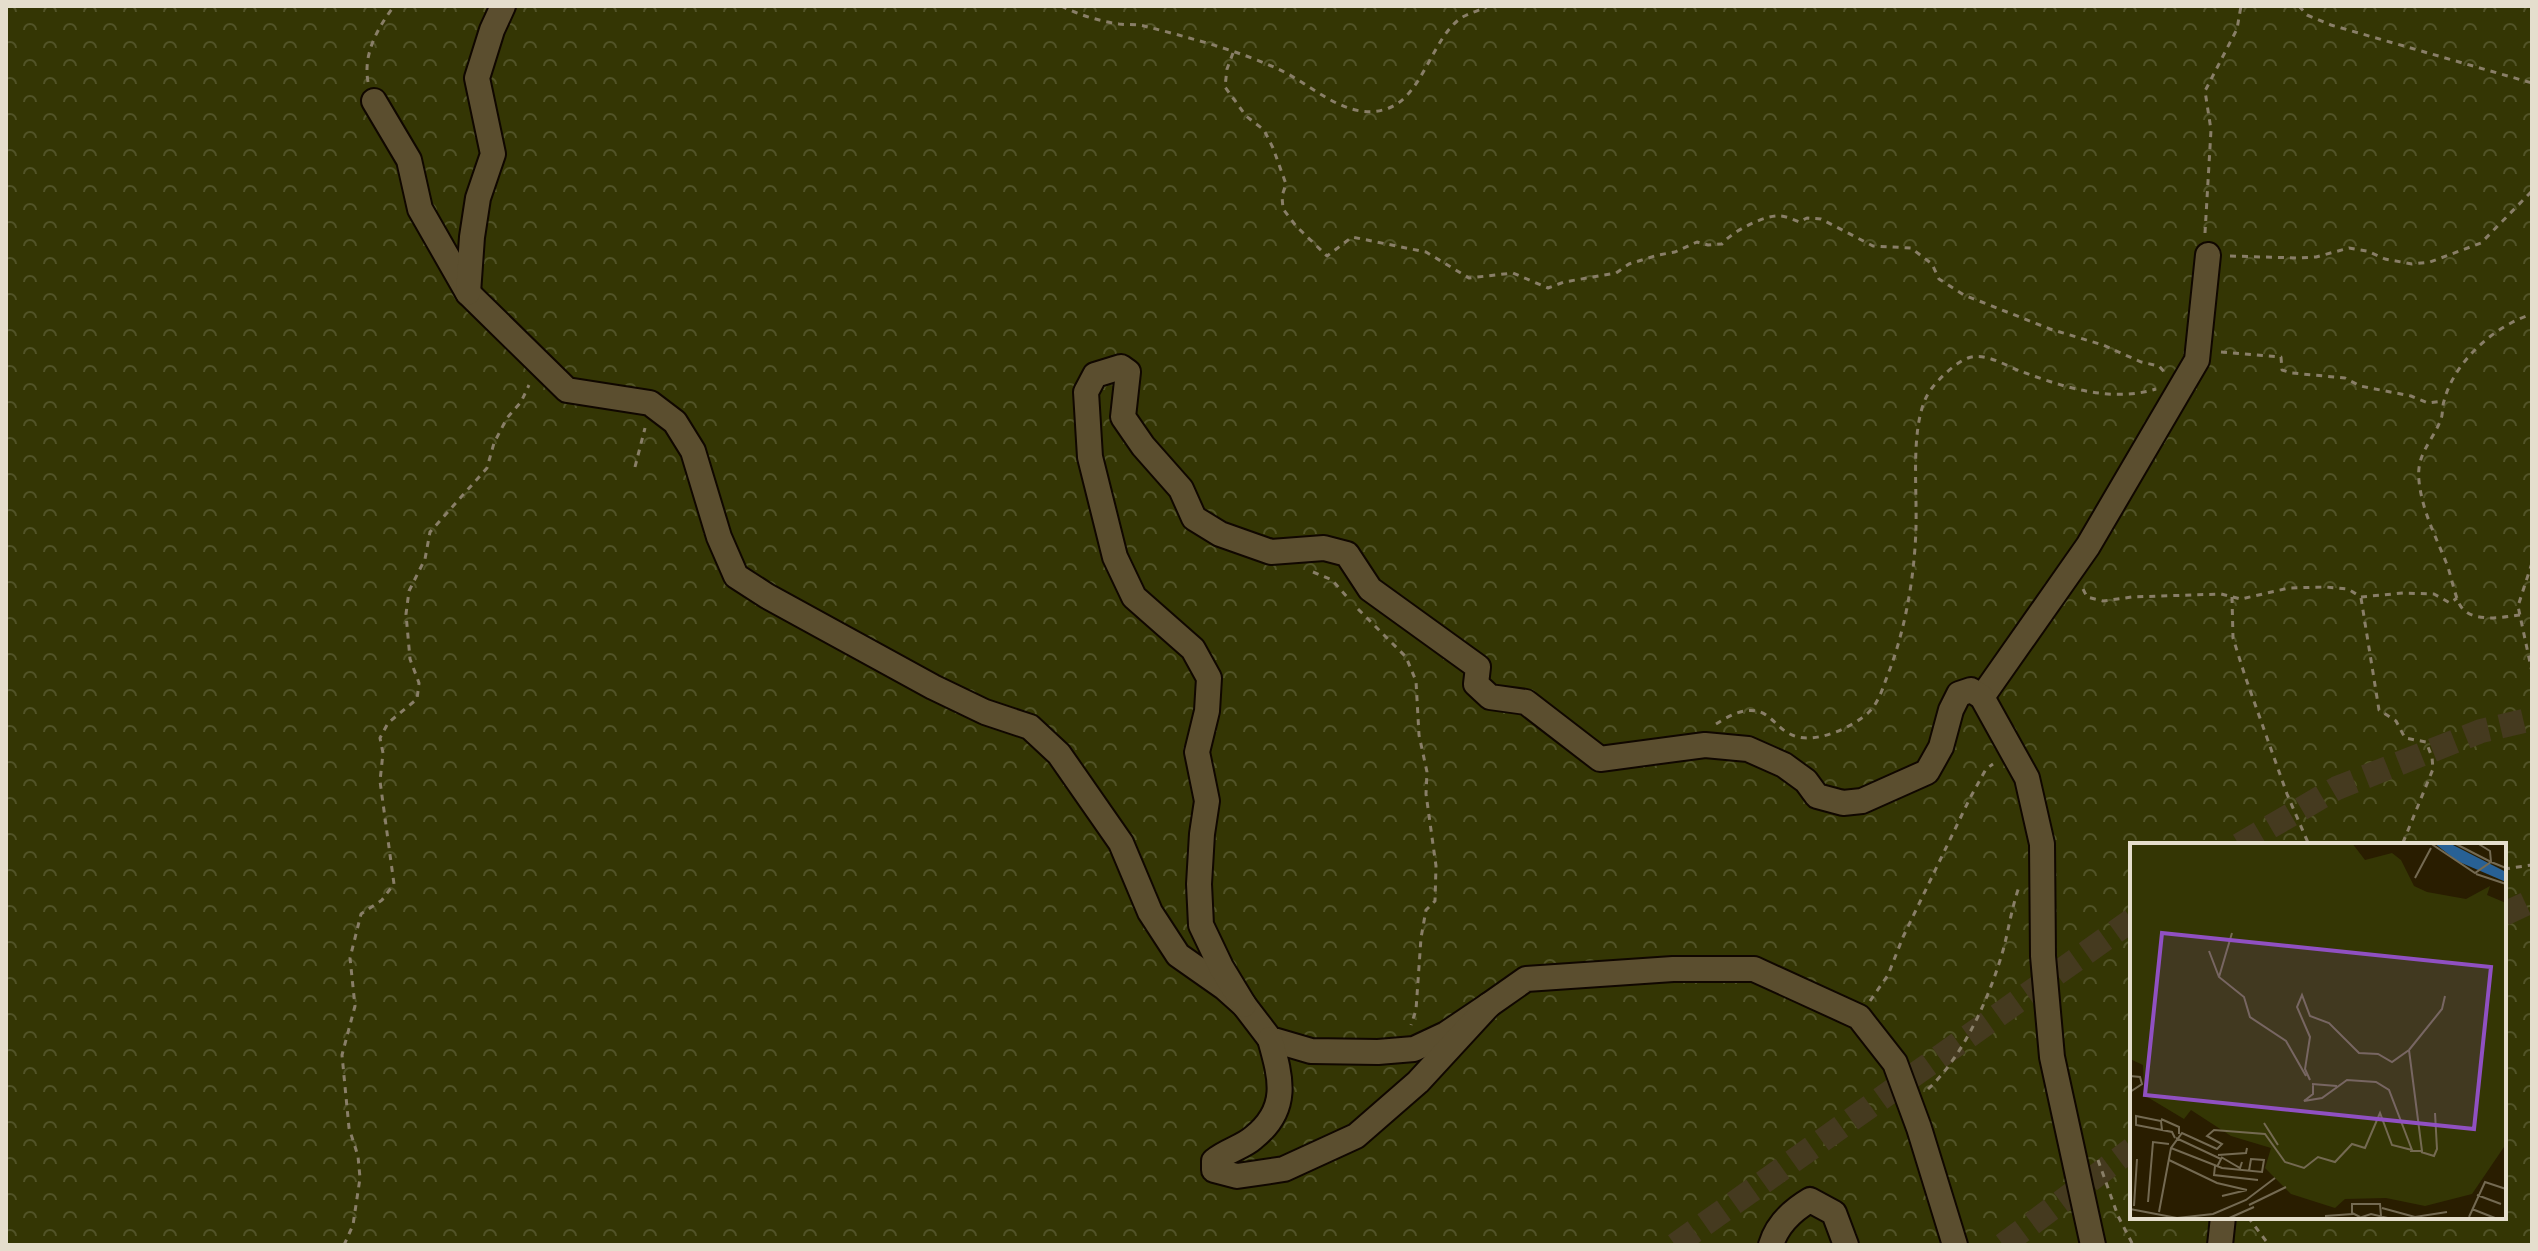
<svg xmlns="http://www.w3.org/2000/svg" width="2538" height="1251" font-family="Quicksand,sans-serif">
<defs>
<pattern id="forest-crowns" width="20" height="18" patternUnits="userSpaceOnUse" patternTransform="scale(2)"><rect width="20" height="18" fill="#343604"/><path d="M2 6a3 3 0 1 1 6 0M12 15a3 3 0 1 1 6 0" fill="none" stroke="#515327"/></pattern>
</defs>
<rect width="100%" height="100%" fill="#291d00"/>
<path fill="url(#forest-crowns)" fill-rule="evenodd" d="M6,6H2532V1245H6ZM2132,845H2504V1217H2132Z"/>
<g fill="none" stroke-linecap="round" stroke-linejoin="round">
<g stroke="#453a1f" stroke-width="24" stroke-dasharray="24 12" stroke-linecap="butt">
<polyline points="2239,845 2337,788 2481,731 2532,719"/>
<polyline points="2504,914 2532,901"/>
<polyline points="1675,1245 2132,920"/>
<polyline points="2003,1245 2132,1149"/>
</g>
<g stroke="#100700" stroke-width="28">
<g id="minor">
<polyline points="374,101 409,160 420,209 468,293 567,390 650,403 675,422 693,451 719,537 736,576 767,596 933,687 985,712 1030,727 1059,754 1121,843 1150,912 1178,955 1225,988 1244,1005 1270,1039 1311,1051 1378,1052 1414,1049 1446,1034 1489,1005"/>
<polyline points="468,293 472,237 478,198 493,154 477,78 492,30 503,6"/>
<polyline points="1982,697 2088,546 2197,360 2208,255"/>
<polyline points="1244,1005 1221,967 1201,925 1199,884 1202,834 1207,801 1197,752 1207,711 1209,678 1193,649 1134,597 1115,557 1090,457 1086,392 1095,375 1121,367 1128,372 1123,417 1143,446 1181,489 1194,518 1220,534 1271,552 1324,548 1347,554 1370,589 1478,667 1476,684 1490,697 1526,702 1600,759 1705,745 1748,749 1784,765 1806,781 1817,796 1843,803 1862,801 1927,772 1941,747 1951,710 1959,694 1971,690 1982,697 2027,778 2042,844 2043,956 2052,1057 2093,1245"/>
<path d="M1270,1039C1281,1078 1290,1109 1253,1138C1243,1147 1226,1151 1214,1161V1170L1237,1176L1284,1169L1356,1136L1418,1082L1489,1005L1526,979L1673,969H1754L1859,1017L1895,1063L1919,1128L1955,1245"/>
<path d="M1771,1245C1777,1225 1793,1210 1810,1200L1834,1213L1846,1245"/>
<polyline points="2220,1245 2223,1217"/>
</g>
</g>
<g stroke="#897f68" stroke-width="3" stroke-dasharray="6 6" stroke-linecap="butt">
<path d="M1061,6C1079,15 1099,21 1119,24C1127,25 1136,24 1144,26C1187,37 1237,50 1278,69C1312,84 1348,124 1389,108C1423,95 1432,38 1461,18C1469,13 1480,10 1489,6"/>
<polyline points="2299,6 2307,15 2331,25 2532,83"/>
<path d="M1233,53L1227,69L1225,87L1246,116L1264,130L1273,148L1286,184L1282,196L1283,209L1296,226L1327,256L1352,237L1426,252L1469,278L1513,273L1548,288L1564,282L1616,273L1629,264L1658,255L1675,252L1697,242L1708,245L1722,244C1731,232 1766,214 1780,216C1786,216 1794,220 1799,222L1807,218L1821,219L1873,246L1911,248L1932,264L1939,279L1964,295L2050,329L2103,345L2141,362L2159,366L2166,374"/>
<path d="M368,82C363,54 377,29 394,6"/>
<polyline points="2205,233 2211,130 2205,91 2237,29 2241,6"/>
<polyline points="2230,256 2298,258 2316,257 2349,248 2367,251 2385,259 2412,264 2430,262 2481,243 2532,191"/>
<polyline points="2221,352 2281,357 2282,370 2292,373 2345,378 2360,386 2411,396 2428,403 2444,401"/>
<polyline points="635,467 645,428"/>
<polyline points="2532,563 2518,606 2532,672"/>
<polyline points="1313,572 1332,580 1348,598"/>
<polyline points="2083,589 2087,597 2103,601 2132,597 2221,594 2241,599 2289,588 2326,587 2348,589 2361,597 2403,593 2434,594 2450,603 2457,598"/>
<polyline points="2232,597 2233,638 2245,676 2287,794 2309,845"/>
<polyline points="2361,598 2379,710 2396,721 2405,738 2426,742 2432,757 2433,769 2402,845"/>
<polyline points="1358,609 1406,657 1416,681 1419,735 1427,772 1426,794 1436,866 1435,901 1426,910 1421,938 1416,1010 1411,1025"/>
<path d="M2520,615C2503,617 2475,623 2462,608C2455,600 2451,573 2446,562C2435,535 2422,510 2419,481C2416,453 2432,443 2441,419C2443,414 2442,407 2444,401C2454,362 2494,326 2532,314"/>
<path d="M1716,724C1730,715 1750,704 1766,715C1775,721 1781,730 1790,734C1813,746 1851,728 1868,713C1880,702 1884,683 1890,669C1906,626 1915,573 1916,526C1917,489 1911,433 1925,400C1930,386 1954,363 1968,358C1985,352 2004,365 2020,371C2063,387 2111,403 2156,389"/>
<polyline points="2504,869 2532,865"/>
<polyline points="1870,1001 1888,975 1903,937 1970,798 1986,769 1993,764"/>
<path d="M1928,1089C1964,1056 1991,994 2004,947C2009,927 2012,907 2019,887"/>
<polyline points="2098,1160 2118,1216 2133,1245"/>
<polyline points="2248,1217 2269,1245"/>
<polyline points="344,1245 353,1225 360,1178 358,1156 349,1128 342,1055 355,1006 350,958 361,914 382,900 394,884 380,781 383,753 380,738 388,723 417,699 419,683 410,659 406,614 409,591 425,559 430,532 487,468 494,443 507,418 521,402 529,385"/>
</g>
<use href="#minor" stroke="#5b4e2f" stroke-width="24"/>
</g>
<g transform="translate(2130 843)">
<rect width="376" height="376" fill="#291d00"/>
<path d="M0,0H222L235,17L262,10L271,17L284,43L297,49L336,56L360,43L357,52L376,60V301L342,351L295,363L256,355L215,356L205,365L161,351L135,325L141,305L101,293L61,267L54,276L14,252L13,222L0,216Z" fill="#343604"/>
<path d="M304,0H319L376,29V39L327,18Z" fill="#286195"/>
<path fill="none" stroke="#746a52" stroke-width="2" d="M300,0L345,30L361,19L376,25M324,0L361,19L360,8L347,0M346,31L376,41M285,35L301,5M79,108L89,134L114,154L120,174L156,198L176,233M89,134L102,90M279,207L312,166L315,153M0,233L10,234L12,241L0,249M180,237L175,226L180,194L167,164L172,152L180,173L199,180L229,210L248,211L262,219L279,207L292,308H280M182,241L207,243M31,276L49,284V291M134,280L148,302M32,287L31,278L6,273V282L42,289L45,295M46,295L91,316L87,324M41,305L92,325L132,329L134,317L121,316L119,328M291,309L304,313L307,306L305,270M88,312L116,310L117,305M91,314L110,325L112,319M39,317L87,340L117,347M85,323L84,332L128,337M347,352L371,361M92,353L117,347M18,359L23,299L39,301M119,362L156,344M4,363L7,316M252,365L285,374L317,369M0,366L47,375L83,371L116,357L145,335M342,366L365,375M29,369L41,305L52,290L87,306L92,301L77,293L84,287L135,291L155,319L174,325L188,314L205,319L222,301L235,305L250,270L262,302L282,307L259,247L246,239L217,237L192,255L174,258L183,251V242M195,373L223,371M230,374L222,370V361H250L251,373M339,374L355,339L376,346M229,375L241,371L262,376M97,376L124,364"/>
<path fill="#9050c2" fill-opacity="0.15" stroke="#9050c2" stroke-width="4" d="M32,90L361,124L344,286L15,252Z"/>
<rect width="376" height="376" fill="none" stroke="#e5decd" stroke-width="4"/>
</g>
<rect width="2538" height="1251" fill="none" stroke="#e5decd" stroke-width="16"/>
</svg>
